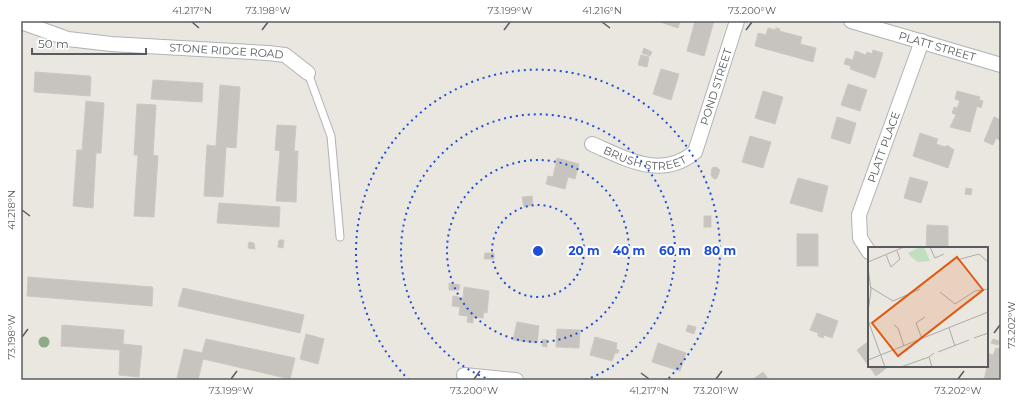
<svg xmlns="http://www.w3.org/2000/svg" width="1022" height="401" font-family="Montserrat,sans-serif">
<rect width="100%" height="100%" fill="#eae7e0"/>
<g fill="#c7c3bf" stroke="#cdc8bf">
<polygon points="657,21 680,21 678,28"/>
<polygon points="695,21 714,21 704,56 687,51"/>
<polygon points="768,28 775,30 776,28 780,29 779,31 802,37 800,44 816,48 813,62 755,46 758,33 766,35"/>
<polygon points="644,48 652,52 650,56 642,53"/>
<polygon points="873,50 883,53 875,78 850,69 851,66 844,64 846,58 853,60 855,51 866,55 867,52 872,54"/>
<polygon points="641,55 649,57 647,67 638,65"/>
<polygon points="661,69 679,74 671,100 653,94"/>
<polygon points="35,72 90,76 91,78 90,96 34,92"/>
<polygon points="153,80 203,83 202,102 151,99"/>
<polygon points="848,84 867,90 860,111 841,105"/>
<polygon points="220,85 240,87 236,148 226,147 223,197 204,196 207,145 216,146"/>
<polygon points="763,91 783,97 775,124 755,118"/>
<polygon points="957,91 980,97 979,100 983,101 981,108 977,106 970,132 950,127 956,115 952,113 954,107 957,108 960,101 955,99"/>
<polygon points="86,101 104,103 101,153 96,153 93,208 73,206 77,150 82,150"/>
<polygon points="137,104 156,105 153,155 158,156 154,217 134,216 138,155 134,155"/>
<polygon points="837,117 856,123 850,144 831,138"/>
<polygon points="994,117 1001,120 1001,141 996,138 993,145 984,141"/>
<polygon points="277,125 296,126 294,151 298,151 296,202 276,201 280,151 275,150"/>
<polygon points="920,133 938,139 936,144 946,147 947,145 954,150 948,168 913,156"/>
<polygon points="750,136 771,142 763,168 742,162"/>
<polygon points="557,158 579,164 575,179 568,177 565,189 546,184 548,176 553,177"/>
<polygon points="716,167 720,170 717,178 714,179 711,175 712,168"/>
<polygon points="910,177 928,182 921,203 904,198"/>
<polygon points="798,178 828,186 822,212 790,203"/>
<polygon points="966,188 972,189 971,195 965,194"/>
<polygon points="532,196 533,205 524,207 522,197"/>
<polygon points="219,203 280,207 279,227 217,223"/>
<rect x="704" y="216" width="7" height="11"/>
<polygon points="927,225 948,226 948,248 926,248"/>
<rect x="797" y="234" width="21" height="32"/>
<polygon points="279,240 284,240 283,248 278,247"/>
<polygon points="249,242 254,243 255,249 248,248"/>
<polygon points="485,253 494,253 494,259 484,259"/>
<polygon points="28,277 152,287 153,288 152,306 27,296"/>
<polygon points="449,283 460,285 459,290 449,290"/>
<polygon points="464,287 489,291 487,313 484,312 483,318 473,317 473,323 467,322 468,316 459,315 460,307 452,306 453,296 463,298"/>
<polygon points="183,288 304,315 300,333 178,306"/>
<polygon points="817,313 838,321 832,338 824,335 823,338 818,336 818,333 810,330"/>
<polygon points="517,322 539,326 537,343 513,340"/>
<polygon points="62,325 124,330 123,344 142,346 139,377 119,375 120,350 61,346"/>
<polygon points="688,325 696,327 694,334 686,331"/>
<polygon points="557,329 580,330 579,348 556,347"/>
<polygon points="306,334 324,339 318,364 300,359"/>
<polygon points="595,337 617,343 616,349 619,350 618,353 615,353 612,361 590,355"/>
<polygon points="206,339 295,358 290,379 203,359 198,380 177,378 184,349 202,353"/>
<polygon points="543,339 547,340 547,347 542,346"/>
<polygon points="993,339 999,341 998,345 991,343"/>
<polygon points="869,341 869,366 889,366 876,376 857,350"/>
<polygon points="658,343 686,353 680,371 652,362"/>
<polygon points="996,348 1001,349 1001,380 984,380 987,367 982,366 987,366 987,353 993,355"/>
<polygon points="763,372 769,380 752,380"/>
</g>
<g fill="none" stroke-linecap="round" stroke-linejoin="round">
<g stroke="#b1b3b6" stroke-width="9">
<polyline id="lane" points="308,73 331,136 340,237"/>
</g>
<g stroke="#b1b3b6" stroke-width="16">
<g id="street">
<path id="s1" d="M851,21L1001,65"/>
<path id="s2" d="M21,22L68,39L111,44L268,53L285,55L308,73"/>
<path id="s3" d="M592,144C627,159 661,180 695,152L737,21"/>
<path id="s4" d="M869,252L860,238L859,215L922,41"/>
<polyline points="464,375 516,380"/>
</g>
</g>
<use href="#lane" stroke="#fff" stroke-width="7"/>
<use href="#street" stroke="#fff" stroke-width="14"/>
</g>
<circle fill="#8cab86" cx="44" cy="342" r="5.5"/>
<path fill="none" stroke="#595c5f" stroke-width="1.5" d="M192,22L199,28M602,22L610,28M262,30L268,22M504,30L510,22M746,30L752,22M22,210L30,216M994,333L1000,325M22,337L28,329M641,373L649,379M231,379L237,371M474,379L480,371M716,379L722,371M958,379L964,371"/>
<g fill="none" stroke="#1d4ed8" stroke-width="2" stroke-dasharray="2 4">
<circle cx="538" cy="251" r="46"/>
<circle cx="538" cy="251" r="91"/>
<path d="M491 380A137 137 0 1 1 585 380"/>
<path d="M409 380A182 182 0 1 1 667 380"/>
</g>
<g text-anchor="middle" stroke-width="4" stroke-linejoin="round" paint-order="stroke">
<g font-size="11" fill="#595c5f" stroke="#fff">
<text dy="4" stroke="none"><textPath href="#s1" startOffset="90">PLATT STREET</textPath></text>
<text dy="4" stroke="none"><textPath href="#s2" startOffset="209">STONE RIDGE ROAD</textPath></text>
<text dy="4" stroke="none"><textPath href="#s3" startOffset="179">POND STREET</textPath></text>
<text dy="4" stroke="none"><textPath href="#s4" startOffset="112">PLATT PLACE</textPath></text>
<text dy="4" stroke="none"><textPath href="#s3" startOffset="56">BRUSH STREET</textPath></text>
</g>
</g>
<g transform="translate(868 247)">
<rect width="120" height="120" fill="#eae7e0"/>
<path d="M52,0H56L62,14L50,15L42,9L40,6Z" fill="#c1dfbf"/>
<path fill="none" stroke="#acaba8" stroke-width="1" d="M62,0L67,11L76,7M18,8L23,20L32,12L29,4M89,13L111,7L120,15M0,15L36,0M0,21L3,43L0,65M2,40L25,54L52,42M72,45L87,57L107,44L120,42M0,73L17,120M26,78L30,81L36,99M81,81L87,99M106,91L120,86M54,92L48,76L57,70M70,105L101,93M0,113L120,65M33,120L61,110M64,120L61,110L66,106"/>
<path fill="#e15910" fill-opacity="0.15" stroke="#e15910" stroke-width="2" d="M89,10L115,43L30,109L4,76Z"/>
<rect width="120" height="120" fill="none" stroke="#595c5f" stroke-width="2"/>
</g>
<circle cx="538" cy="251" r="6" fill="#1d4ed8" stroke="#fff" stroke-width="2"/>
<g font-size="12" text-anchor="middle" font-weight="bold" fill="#1d4ed8" stroke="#fff" stroke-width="4" stroke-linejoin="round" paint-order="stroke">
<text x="584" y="255">20 m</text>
<text x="629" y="255">40 m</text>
<text x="675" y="255">60 m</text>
<text x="720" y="255">80 m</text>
</g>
<rect width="1022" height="401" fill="none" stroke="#ffffff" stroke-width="44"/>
<path d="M32 48v6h114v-6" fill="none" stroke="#595c5f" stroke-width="2"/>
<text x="38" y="48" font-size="12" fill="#595c5f" stroke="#ffffff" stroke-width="3" paint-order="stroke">50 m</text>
<rect x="22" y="22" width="978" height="357" fill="none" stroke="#595c5f" stroke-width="1.5"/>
<g font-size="10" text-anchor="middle" fill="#595c5f">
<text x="192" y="14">41.217°N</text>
<text x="268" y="14">73.198°W</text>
<text x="510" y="14">73.199°W</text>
<text x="602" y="14">41.216°N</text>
<text x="752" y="14">73.200°W</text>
<text transform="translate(11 210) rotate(-90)" y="4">41.218°N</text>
<text transform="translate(1011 325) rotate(-90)" y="4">73.202°W</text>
<text transform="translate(11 337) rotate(-90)" y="4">73.198°W</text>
<text x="231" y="394">73.199°W</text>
<text x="474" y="394">73.200°W</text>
<text x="649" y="394">41.217°N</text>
<text x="716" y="394">73.201°W</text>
<text x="958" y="394">73.202°W</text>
</g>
</svg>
